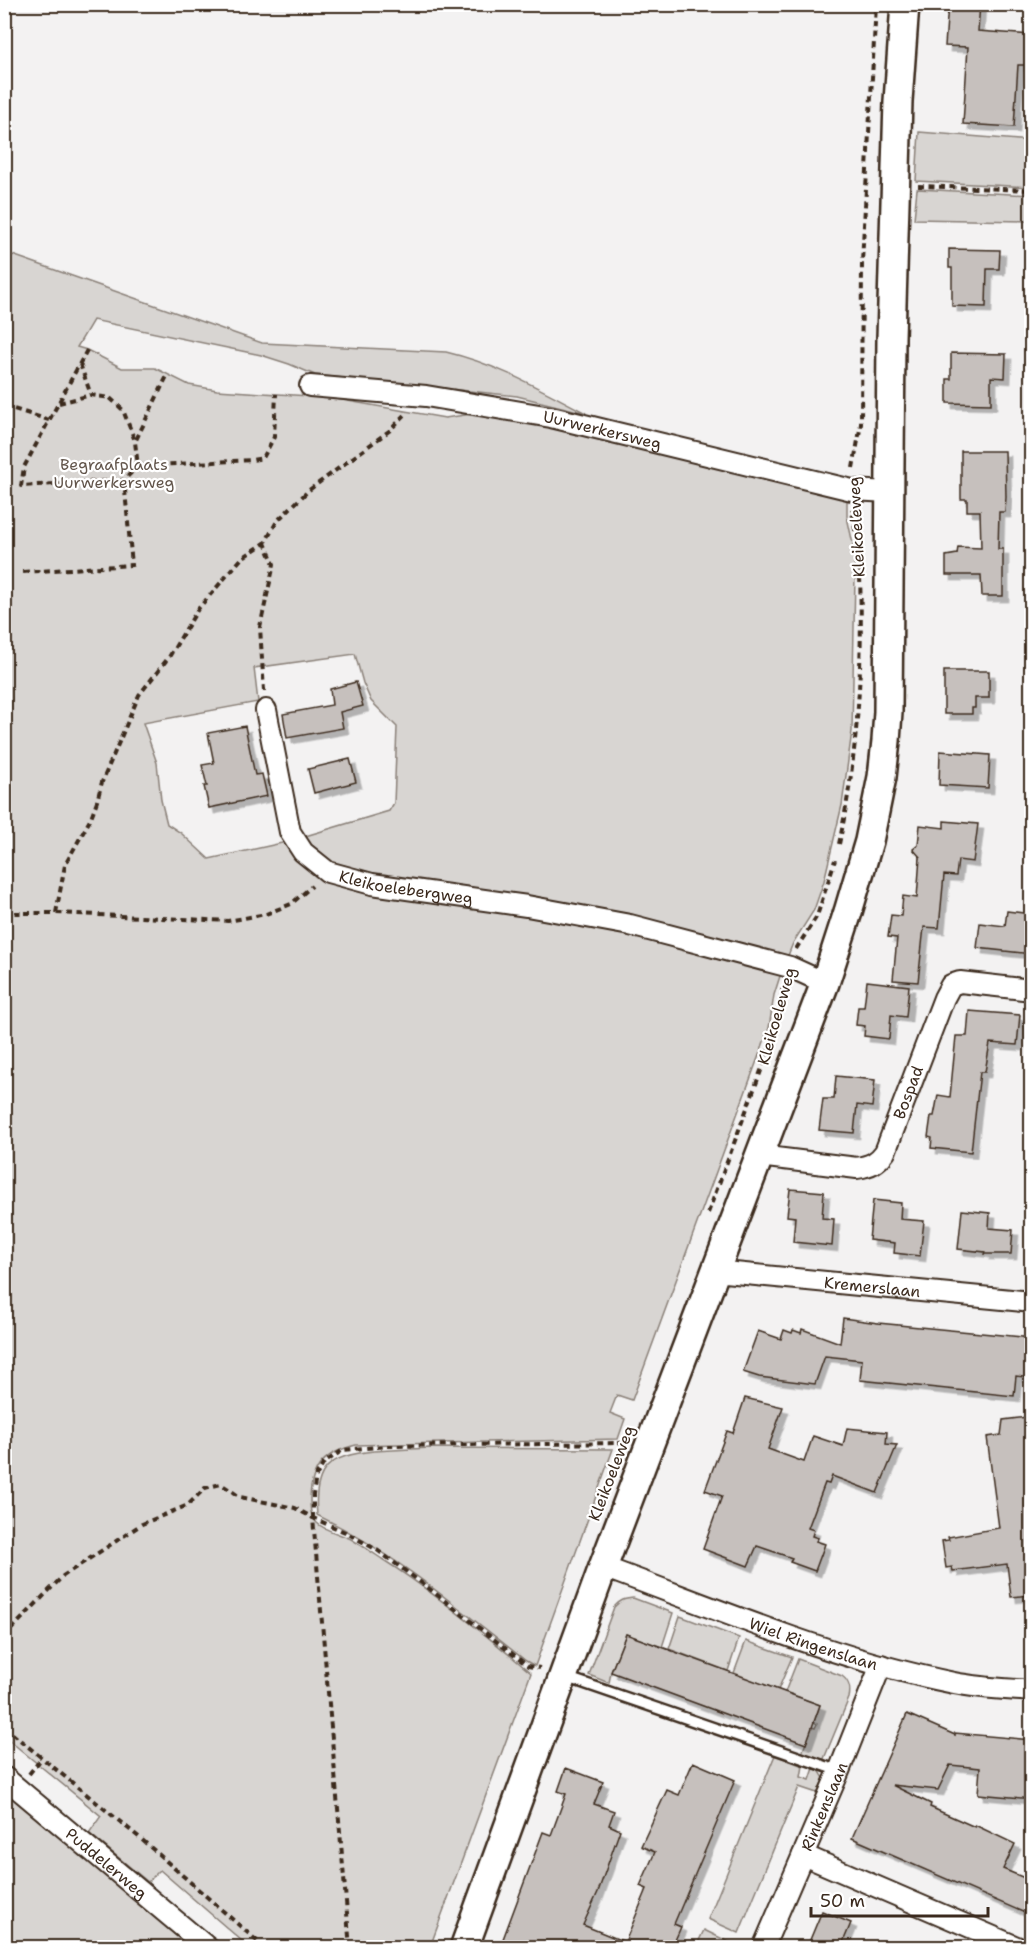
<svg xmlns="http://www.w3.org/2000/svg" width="1036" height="1952" font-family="'Shantell Sans',sans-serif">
<defs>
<filter id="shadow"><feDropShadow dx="5.5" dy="5.5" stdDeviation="0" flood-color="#0004"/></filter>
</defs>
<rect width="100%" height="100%" fill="#f3f2f2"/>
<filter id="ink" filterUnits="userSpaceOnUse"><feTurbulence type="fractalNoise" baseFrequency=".0167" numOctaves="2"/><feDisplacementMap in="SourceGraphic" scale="12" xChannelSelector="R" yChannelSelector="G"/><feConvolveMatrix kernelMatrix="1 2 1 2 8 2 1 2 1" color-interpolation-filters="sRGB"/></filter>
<g filter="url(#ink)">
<g fill="#d8d5d2" stroke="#8a8078" stroke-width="1.5" fill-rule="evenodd">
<polygon points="919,132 1031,141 1031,187 916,181"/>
<polygon points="917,189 1031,195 1031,221 914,219"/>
<path d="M4,252L262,343L446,352C497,364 540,389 586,413L517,396L315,375L289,364L261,355L93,320L77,347L87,350L122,368H155L189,385L217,390L325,397L445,418L478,413L521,418L847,494V517L853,544L855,575L852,731L842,805L824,881L814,910L793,943L781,973L774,995L769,1028L632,1400L617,1395L610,1413L625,1419L618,1439L356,1445C326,1452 311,1466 310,1498C310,1507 310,1516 317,1523C325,1531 341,1534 351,1539C361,1545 372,1552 382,1559C434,1592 484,1633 531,1673L430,1947H249L160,1870L148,1882L89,1833L101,1816L5,1737ZM355,654L363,683L371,701L397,727L394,803L389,811L282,843L209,859L181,833L167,824L161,800L157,763L143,723L258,702L254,668Z"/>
<path d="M430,1448L613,1449L535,1666L526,1661C458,1608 394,1552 317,1515C313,1468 329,1455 374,1451C392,1450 411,1449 430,1448Z"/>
<path d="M633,1598L673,1613L662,1647L626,1634L611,1672L609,1683L589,1675L614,1607C620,1600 624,1599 633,1598Z"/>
<polygon points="680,1616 739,1638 728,1671 669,1649"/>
<polygon points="746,1641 792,1657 778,1690 734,1673"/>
<path d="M798,1659L842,1676C850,1682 851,1689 849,1698L823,1761L802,1753L812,1727L815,1728L817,1724L814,1722L820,1705L785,1692Z"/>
<polygon points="775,1755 803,1766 801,1777 810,1780 814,1768 819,1770 824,1778 817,1793 799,1787 739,1933 708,1919"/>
<polygon points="4,1788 195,1947 5,1947"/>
<polygon points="704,1930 733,1944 732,1947 696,1947"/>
</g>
<g fill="#c6c0bd" stroke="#3b2a1e" stroke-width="1.5" filter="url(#shadow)">
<polygon points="948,4 980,4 978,31 1032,35 1032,65 1018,65 1014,127 963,124 968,47 945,46"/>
<polygon points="949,249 1000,250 999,269 987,269 986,307 952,306 952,268 949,268"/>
<polygon points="951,353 1006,354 1005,378 991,377 991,404 947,403 947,379 951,379"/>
<polygon points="961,451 1005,451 1006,497 1005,512 999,512 998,549 1003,549 1003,596 982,596 981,575 946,575 946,556 957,554 958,547 981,548 980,511 967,511 967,499 961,499"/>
<polygon points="944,671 989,671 989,698 975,698 975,708 972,708 972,714 944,714"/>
<polygon points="356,682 363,706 340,712 343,728 287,738 283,714 332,705 330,689"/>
<polygon points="245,726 255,775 262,774 267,796 209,808 204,786 207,786 202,765 214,763 208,733"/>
<polygon points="940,751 990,755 988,788 939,785"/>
<polygon points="350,759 356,782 314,793 308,769"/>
<polygon points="944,821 978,824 973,862 958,860 956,876 944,875 939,928 924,927 918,982 893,980 897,938 888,937 891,915 901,916 903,896 917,898 920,857 913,849 918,845 920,825 944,828"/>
<polygon points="1007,911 1032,914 1032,954 977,948 980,923 1005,926"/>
<polygon points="867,981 909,986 906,1017 891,1015 889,1039 864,1036 865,1026 856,1025 858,1007 864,1007"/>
<polygon points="969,1011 1020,1015 1017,1045 990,1043 985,1072 980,1072 971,1152 931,1148 932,1138 928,1137 931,1116 934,1116 938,1095 950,1097 956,1036 967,1036"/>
<polygon points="836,1076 875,1080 872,1107 857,1105 854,1133 819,1130 823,1099 834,1099"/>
<polygon points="790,1189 824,1192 822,1218 834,1219 832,1246 793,1242 795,1217 787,1216"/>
<polygon points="873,1200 901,1203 900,1219 924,1221 920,1256 894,1253 895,1243 869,1240"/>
<polygon points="962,1210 990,1213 989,1228 1013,1230 1011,1254 984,1254 985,1252 958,1249"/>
<polygon points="843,1318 878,1323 1032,1338 1032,1378 1016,1376 1014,1396 860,1380 862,1360 825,1356 815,1384 759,1377 743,1372 758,1331 781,1339 784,1330 792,1333 793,1330 801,1333 802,1329 840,1343"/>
<polygon points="745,1398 783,1407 768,1449 804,1462 813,1436 843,1446 847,1428 887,1432 886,1444 897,1445 877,1493 832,1476 829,1484 825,1483 808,1528 814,1530 812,1536 818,1538 816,1541 825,1544 815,1571 790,1562 792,1558 757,1546 748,1566 703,1549 722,1496 705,1490 727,1431 733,1433"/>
<polygon points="1027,1417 1032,1443 1032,1595 1011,1597 1007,1564 953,1571 952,1567 946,1568 942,1541 949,1540 948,1537 999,1528 987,1437 1001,1435 1003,1420"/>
<polygon points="626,1634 820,1705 806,1744 611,1672"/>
<polygon points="907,1714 955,1735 955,1733 1032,1740 1032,1799 978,1794 980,1768 950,1765 938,1790 892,1785 931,1804 930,1807 975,1827 975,1825 1015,1844 1003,1869 1032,1881 1032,1916 852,1838"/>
<polygon points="693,1762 735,1780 674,1924 681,1927 672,1947 500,1947 543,1832 551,1835 566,1794 558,1791 566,1768 603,1782 594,1804 614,1811 609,1825 620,1830 598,1892 583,1925 625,1942 647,1889 640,1886 655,1852 641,1846 667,1790 679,1795"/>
<polygon points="822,1911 851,1923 841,1947 807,1947"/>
</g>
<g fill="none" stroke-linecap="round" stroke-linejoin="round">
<g stroke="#3b2a1e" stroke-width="14">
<polyline id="lane" points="566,1677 839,1771"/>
</g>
<g stroke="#3b2a1e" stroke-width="24">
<g id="street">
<path id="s1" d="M310,386L426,396L551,417L852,490L889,492"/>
<path id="s2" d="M266,710L290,832L303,852L328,872L372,884L527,906L630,925L790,967L825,983"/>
<path id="s3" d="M759,1156L857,1168C870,1166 877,1163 885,1152L944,998L951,985L960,982L1032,990"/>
<path id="s4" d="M714,1271L1032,1302"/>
<path id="s5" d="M603,1567C718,1609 833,1659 954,1683C979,1688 1006,1689 1032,1691"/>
<path id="s6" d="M4,1777L208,1948"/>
<polyline points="803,1855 1019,1948"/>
<path id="s7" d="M763,1948L839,1771L881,1665"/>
</g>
</g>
<g stroke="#3b2a1e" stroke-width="32">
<polyline id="secondary" points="464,1948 603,1567 825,983 848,912 869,841 882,777 886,741 888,712 891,338 898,101 905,4"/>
</g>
<g stroke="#3b2a1e" stroke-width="4" stroke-dasharray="6 4.5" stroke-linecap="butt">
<polyline points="918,186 1032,190"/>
<polyline points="87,350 24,467 21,486 124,480"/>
<polyline points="80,364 91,395 110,398 123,410 135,441"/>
<polyline points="59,403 91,395"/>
<polyline points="4,406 49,420"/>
<polyline points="138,466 252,460 263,458 274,437 276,394"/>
<polyline points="853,468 861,424 862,262 876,4"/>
<polyline points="23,572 132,565 124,480 138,466 135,442 168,374"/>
<polyline points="264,691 260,627 274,564 265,543"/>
<path d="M839,844C859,750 864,650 859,554C858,539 853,524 852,509"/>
<polyline points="4,913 56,913 228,921 266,914 291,904 312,886"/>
<polyline points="56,913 65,865 90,820 97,801 102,782 139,695 169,657 198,609 242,558 265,543 277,521 309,490 389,431 406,414"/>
<polyline points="796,949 817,916 835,860"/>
<polyline points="708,1213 765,1060 775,1030 783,987"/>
<polyline points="4,1624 13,1629"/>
<polyline points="4,1637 63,1576 142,1524 188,1505 205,1488 221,1484 240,1497 295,1508 313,1518 345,1532 377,1550 431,1590 528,1666 540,1668"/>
<polyline points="4,1727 140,1838 265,1948"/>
<polyline points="29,1774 42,1758"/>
<polyline points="350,1948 313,1518 313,1495 316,1476 324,1463 343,1450 388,1446 623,1443"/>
</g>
<use href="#lane" stroke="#fff" stroke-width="9"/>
<use href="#street" stroke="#fff" stroke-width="20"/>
<use href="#secondary" stroke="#fff" stroke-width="27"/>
</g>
</g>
<g text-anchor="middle" stroke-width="4.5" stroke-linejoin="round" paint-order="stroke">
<g font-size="16" fill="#3b2a1e" stroke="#fff">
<text dy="6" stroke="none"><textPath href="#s1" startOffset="296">Uurwerkersweg</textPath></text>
<text transform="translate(856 527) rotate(-93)" y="6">Kleikoeleweg</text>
<text dy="6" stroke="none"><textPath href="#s2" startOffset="260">Kleikoelebergweg</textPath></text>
<text transform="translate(776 1016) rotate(-74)" y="6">Kleikoeleweg</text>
<text dy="6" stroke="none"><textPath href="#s3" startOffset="196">Bospad</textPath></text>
<text dy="6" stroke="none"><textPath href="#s4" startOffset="159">Kremerslaan</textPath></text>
<text transform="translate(611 1473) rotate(-69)" y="6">Kleikoeleweg</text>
<text dy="6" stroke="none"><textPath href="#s5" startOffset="224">Wiel Ringenslaan</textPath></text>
<text dy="6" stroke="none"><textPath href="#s7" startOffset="154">Rinkenslaan</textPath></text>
<text dy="6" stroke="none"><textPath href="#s6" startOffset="134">Puddelerweg</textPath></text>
</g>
<g font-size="16" fill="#62554b" stroke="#fff">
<text x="114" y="470">Begraafplaats<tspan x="114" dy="18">Uurwerkersweg</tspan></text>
</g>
</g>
<rect width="1036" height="1952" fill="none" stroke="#fff" stroke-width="24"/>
<rect x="12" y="12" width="1012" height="1928" fill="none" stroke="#3b2a1e" stroke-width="2" filter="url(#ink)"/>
<path d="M811 1907v9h177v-9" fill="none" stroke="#3b2a1e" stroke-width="3"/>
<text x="820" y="1907" font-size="18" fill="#3b2a1e" stroke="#ffffff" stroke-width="4.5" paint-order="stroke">50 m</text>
</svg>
